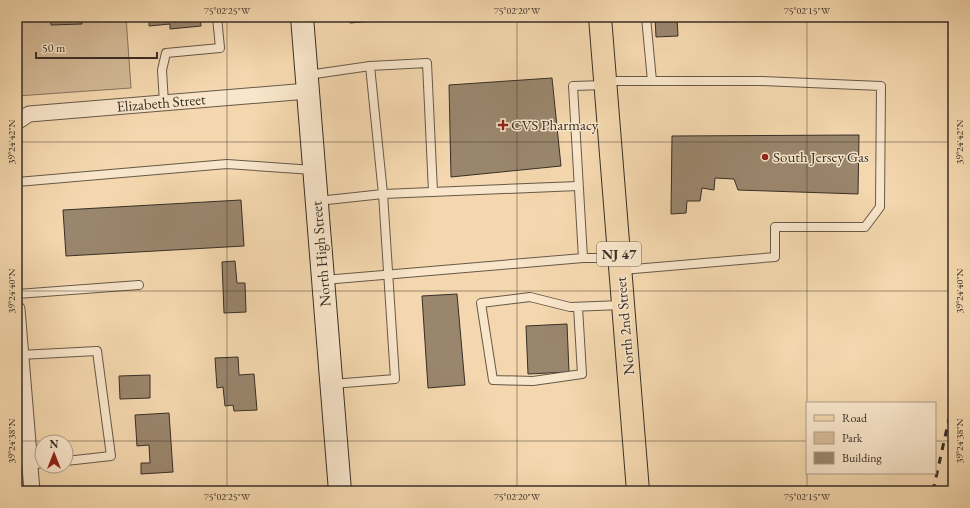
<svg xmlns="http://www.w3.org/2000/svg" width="970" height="508" font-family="'EB Garamond',serif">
<rect width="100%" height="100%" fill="#f4d7ae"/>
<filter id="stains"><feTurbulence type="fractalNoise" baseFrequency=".005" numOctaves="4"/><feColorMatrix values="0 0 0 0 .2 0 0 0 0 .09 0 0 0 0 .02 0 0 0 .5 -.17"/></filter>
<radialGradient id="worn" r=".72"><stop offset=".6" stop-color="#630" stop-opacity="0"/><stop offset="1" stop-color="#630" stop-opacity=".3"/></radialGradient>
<polygon fill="#d4ba97" stroke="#86745e" points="17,17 126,17 131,88 17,96"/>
<g fill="#9a866d" stroke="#382f26">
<polygon points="50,17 82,17 82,24 51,25"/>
<polygon points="149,17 200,17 201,26 170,29 170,24 149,26"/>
<polygon points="349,17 384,17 385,20 350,23"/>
<polygon points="655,17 677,17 678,36 656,37"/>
<polygon points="552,78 561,166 451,177 449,85"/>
<polygon points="859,135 858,194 738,190 734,179 715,178 714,190 702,188 700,201 687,201 686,213 671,214 672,136"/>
<polygon points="241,200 244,246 66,256 63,210"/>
<polygon points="235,261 237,283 245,283 246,312 224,313 222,262"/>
<polygon points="457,294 465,385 428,388 422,296"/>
<polygon points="567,324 569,372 528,374 526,326"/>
<polygon points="238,357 239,375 254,374 257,410 234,411 233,405 225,406 223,387 217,388 215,358"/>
<polygon points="150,375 150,398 120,399 119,376"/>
<polygon points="169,413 173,472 141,474 141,463 150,463 149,445 137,446 135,415"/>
</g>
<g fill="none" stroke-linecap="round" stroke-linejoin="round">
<g stroke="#675948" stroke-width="10">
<g id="lane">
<polyline points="646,17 652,81"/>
<polyline points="308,75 370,66"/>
<polyline points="606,81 761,81 881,86 880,207 865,227 775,227 775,257 622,270"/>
<polyline points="164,103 162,70 166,53 220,48 217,17"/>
<polyline points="17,182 227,164 313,170"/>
<polyline points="318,201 383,194 370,66 427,63 433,192"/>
<polyline points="583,258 573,86 604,85"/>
<polyline points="324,280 583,258 617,258"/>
<polyline points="17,294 139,285"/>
<polyline points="578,307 582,374 533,381 493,380 481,303 530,297 570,307 622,305"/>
<polyline points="20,355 97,351 111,456 66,461"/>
<polyline points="332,384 395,379 383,194 578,186"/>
<polyline points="30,465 42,463"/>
<polyline points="320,491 339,490"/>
</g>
</g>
<g stroke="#675948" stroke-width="17">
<g id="street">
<polyline points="17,122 29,114 308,91"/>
<polyline points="17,309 32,491"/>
</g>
</g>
<g stroke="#382f26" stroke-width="24">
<polyline id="secondary" points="302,17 340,491"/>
</g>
<g stroke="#382f26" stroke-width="24">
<polyline id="primary" points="600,17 638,491"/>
</g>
<use href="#lane" stroke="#f8e5ca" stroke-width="8"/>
<use href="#street" stroke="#f8e5ca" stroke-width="15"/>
<use href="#secondary" stroke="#f8e5ca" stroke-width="22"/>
<use href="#primary" stroke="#f4d7ae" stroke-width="22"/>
<g stroke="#382f26" stroke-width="3" stroke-dasharray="7 7" stroke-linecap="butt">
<polyline points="933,491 953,401"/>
<polyline points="952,491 953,489"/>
</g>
</g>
<path fill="none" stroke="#382f26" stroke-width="1" stroke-opacity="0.45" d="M227,17V491M517,17V491M807,17V491M17,142H953M17,291H953M17,441H807M935,441H953"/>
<g fill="#8f2418" stroke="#f8e5ca" stroke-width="1.5">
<path d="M501 119h4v4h4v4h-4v4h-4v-4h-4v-4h4z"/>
<circle cx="765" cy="157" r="4"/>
</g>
<g text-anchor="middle" stroke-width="3" stroke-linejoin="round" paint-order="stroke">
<rect fill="#f8e5ca" stroke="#726657" stroke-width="1" x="597" y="242" width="44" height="24" rx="3"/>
<g font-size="14" font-weight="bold" fill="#382f26">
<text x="619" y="259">NJ 47</text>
</g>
<g font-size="15" fill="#382f26" stroke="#f8e5ca">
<text transform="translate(161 103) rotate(-5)" y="5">Elizabeth Street</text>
<text transform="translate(321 254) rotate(-95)" y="5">North High Street</text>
<text transform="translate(625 326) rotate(-95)" y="5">North 2nd Street</text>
</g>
<g font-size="15" fill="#382f26" stroke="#f8e5ca" text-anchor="start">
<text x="511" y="130">CVS Pharmacy</text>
<text x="773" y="162">South Jersey Gas</text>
</g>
</g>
<rect width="970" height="508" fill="none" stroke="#f4d7ae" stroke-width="44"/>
<rect x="806" y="402" width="130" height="72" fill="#f8e5ca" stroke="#ab9c88"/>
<rect x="814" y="415" width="20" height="6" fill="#f4d7ae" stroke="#ab9c88"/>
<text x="842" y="422" font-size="12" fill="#382f26">Road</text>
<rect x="814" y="432" width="20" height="12" fill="#d4ba97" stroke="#ab9c88"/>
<text x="842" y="442" font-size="12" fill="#382f26">Park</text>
<rect x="814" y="452" width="20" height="12" fill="#9a866d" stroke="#ab9c88"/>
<text x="842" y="462" font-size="12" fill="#382f26">Building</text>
<g transform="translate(54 454)"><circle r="19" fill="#f8e5ca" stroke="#ab9c88"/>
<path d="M0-3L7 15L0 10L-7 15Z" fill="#8f2418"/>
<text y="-6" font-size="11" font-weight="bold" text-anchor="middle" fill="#382f26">N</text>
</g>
<path d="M36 52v6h121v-6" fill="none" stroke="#382f26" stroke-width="2"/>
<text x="42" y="52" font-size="12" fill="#382f26" stroke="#f8e5ca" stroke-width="3" paint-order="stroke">50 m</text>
<rect x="22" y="22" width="926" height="464" fill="none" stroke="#382f26" stroke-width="1.5"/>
<g font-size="10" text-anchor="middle" fill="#382f26">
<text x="227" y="14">75°02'25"W</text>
<text x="517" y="14">75°02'20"W</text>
<text x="807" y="14">75°02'15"W</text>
<text transform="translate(11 142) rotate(-90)" y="4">39°24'42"N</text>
<text transform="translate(959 142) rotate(-90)" y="4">39°24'42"N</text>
<text transform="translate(11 291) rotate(-90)" y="4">39°24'40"N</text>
<text transform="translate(959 291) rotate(-90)" y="4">39°24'40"N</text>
<text transform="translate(11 441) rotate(-90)" y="4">39°24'38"N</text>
<text transform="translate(959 441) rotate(-90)" y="4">39°24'38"N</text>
<text x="227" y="500">75°02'25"W</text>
<text x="517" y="500">75°02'20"W</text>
<text x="807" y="500">75°02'15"W</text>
</g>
<rect width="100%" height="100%" filter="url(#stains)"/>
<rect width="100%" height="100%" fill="url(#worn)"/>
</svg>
